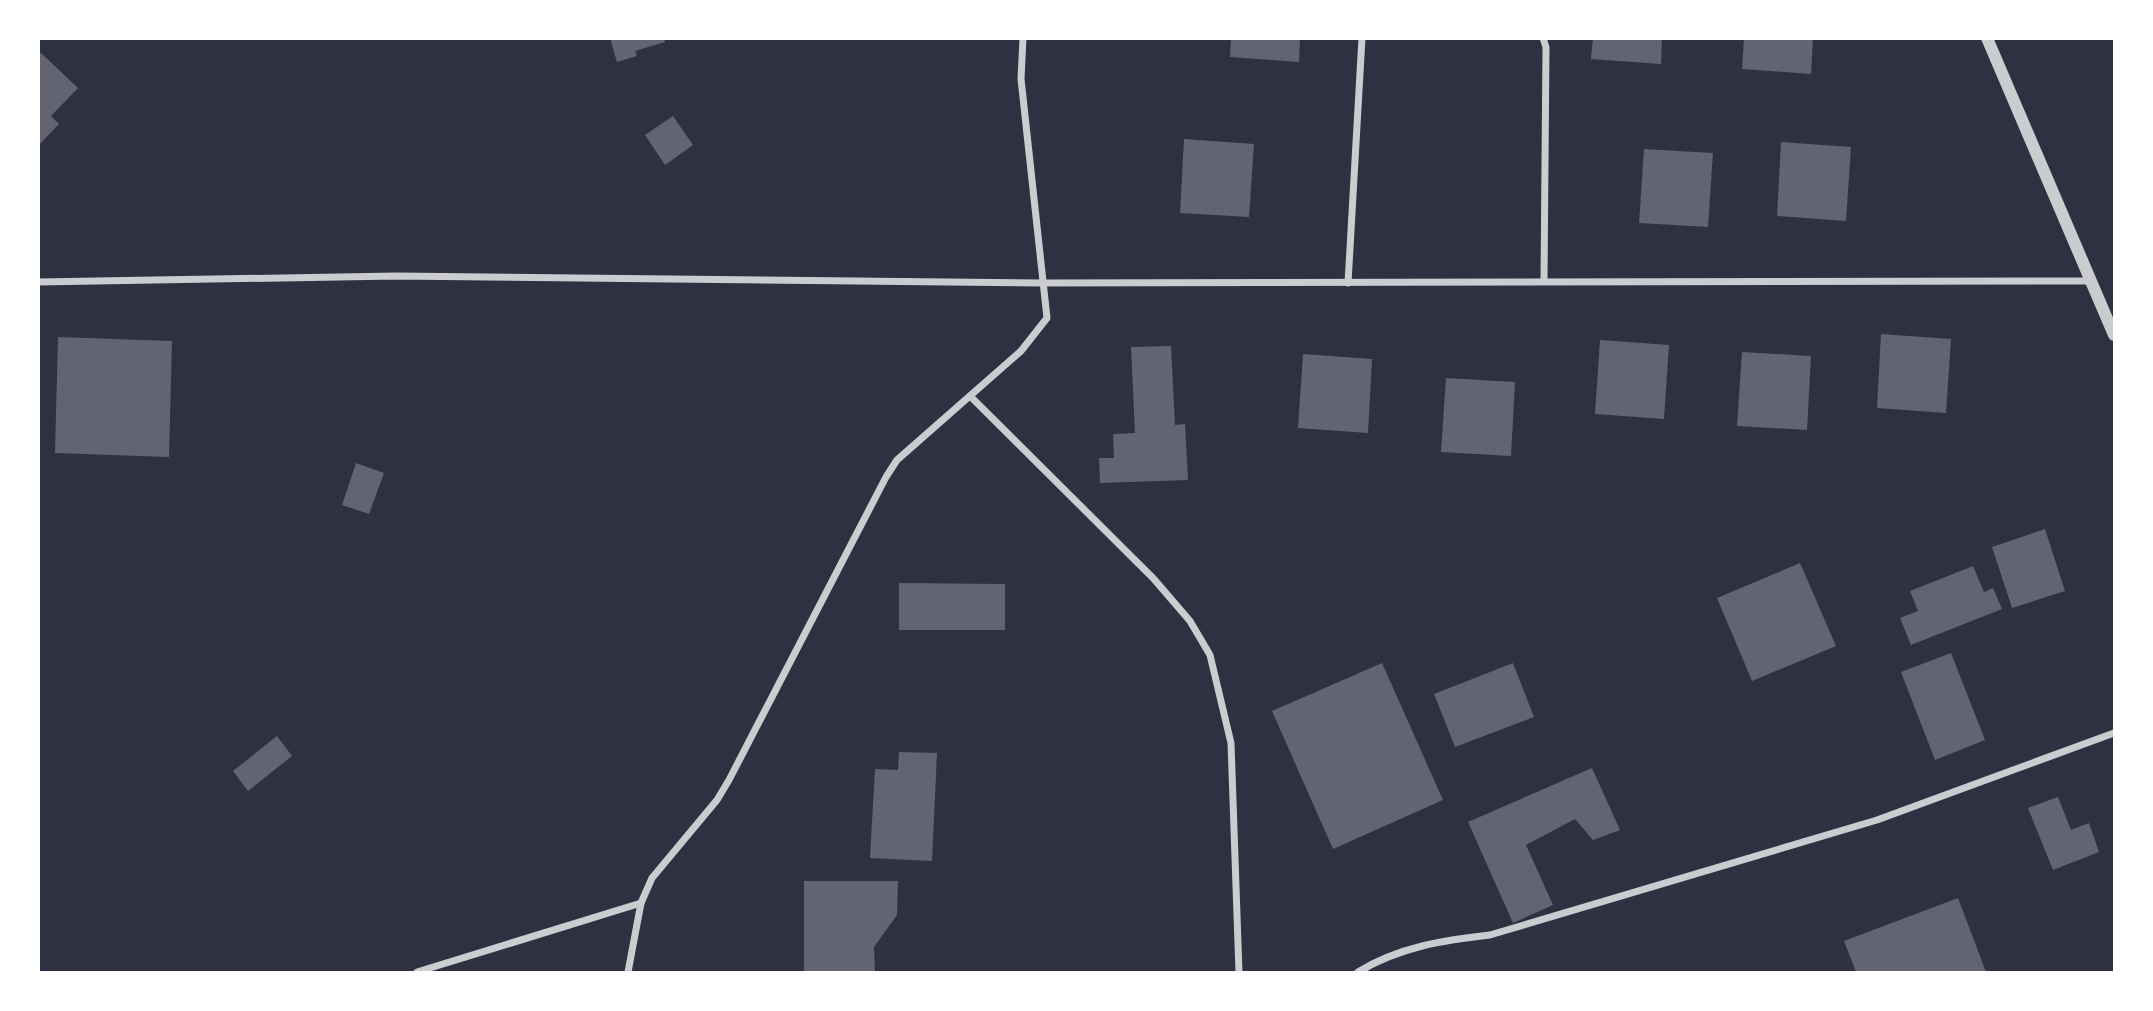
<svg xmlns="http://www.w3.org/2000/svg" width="2153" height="1011" font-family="'Sofia Sans Condensed',sans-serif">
<rect width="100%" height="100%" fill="#2d3142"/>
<g fill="#626471">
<polygon points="610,38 664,38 665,42 635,51 637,56 617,62"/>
<polygon points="1231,38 1300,38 1299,62 1230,57"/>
<polygon points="1593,38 1662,38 1661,64 1591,59"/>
<polygon points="1744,38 1813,38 1811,74 1742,69"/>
<polygon points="41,53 78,88 51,116 59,124 38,146 38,55"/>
<polygon points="673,116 693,145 665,165 645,135"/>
<polygon points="1184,139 1254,144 1249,217 1180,213"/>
<polygon points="1781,142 1851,147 1846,221 1777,216"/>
<polygon points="1644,149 1713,153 1708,227 1639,223"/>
<polygon points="1881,334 1951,339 1946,413 1877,408"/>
<polygon points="58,337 172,341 169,457 55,453"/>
<polygon points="1600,340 1669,345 1664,419 1595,414"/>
<polygon points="1171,346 1175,425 1185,424 1188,480 1100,483 1099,458 1114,458 1113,434 1135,433 1131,347"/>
<polygon points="1742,352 1811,356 1807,430 1737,426"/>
<polygon points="1303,354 1372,359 1368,433 1298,428"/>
<polygon points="1446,378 1515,382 1511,456 1441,452"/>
<polygon points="356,463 384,473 369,514 342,505"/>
<polygon points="2045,529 2065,591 2012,608 1992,547"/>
<polygon points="1800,563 1836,646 1752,681 1717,598"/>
<polygon points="1973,566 1984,592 1993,588 2002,609 1911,645 1900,618 1918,611 1910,591"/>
<polygon points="899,583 1005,584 1005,630 899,630"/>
<polygon points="1951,653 1985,740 1935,760 1901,672"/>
<polygon points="1382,663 1443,800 1333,849 1272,711"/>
<polygon points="1513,663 1534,717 1455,747 1434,694"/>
<polygon points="277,736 292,756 248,791 233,771"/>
<polygon points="899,752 937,753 932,861 870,858 875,769 898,770"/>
<polygon points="1592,768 1620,830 1593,840 1575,819 1526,845 1553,905 1513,923 1468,822"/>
<polygon points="2058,797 2071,830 2089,823 2099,852 2053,870 2028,808"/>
<polygon points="804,881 898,881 897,915 874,947 875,972 804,972"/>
<polygon points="1958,898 1986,972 1856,972 1844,941"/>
</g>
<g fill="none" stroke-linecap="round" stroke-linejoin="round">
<g stroke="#caccd0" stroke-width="7">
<polyline points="1543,38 1546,47 1544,280"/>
<polyline points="38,282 396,276 1042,283 2092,281"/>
<polyline points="1348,283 1362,38"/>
<polyline points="970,396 1153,578 1190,621 1210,655 1231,743 1239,972"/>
<polyline points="417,972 641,903"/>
<polyline points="628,972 641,903 652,878 717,800 729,780 886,477 897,460 1021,351 1047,318 1021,79 1023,38"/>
<path d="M1358,972C1399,947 1444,940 1490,935L1877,820L2114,733"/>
</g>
<polyline stroke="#caccd0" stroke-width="12" points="1987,38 2114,335"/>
</g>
<rect width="2153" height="1011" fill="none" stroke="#ffffff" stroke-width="80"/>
</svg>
